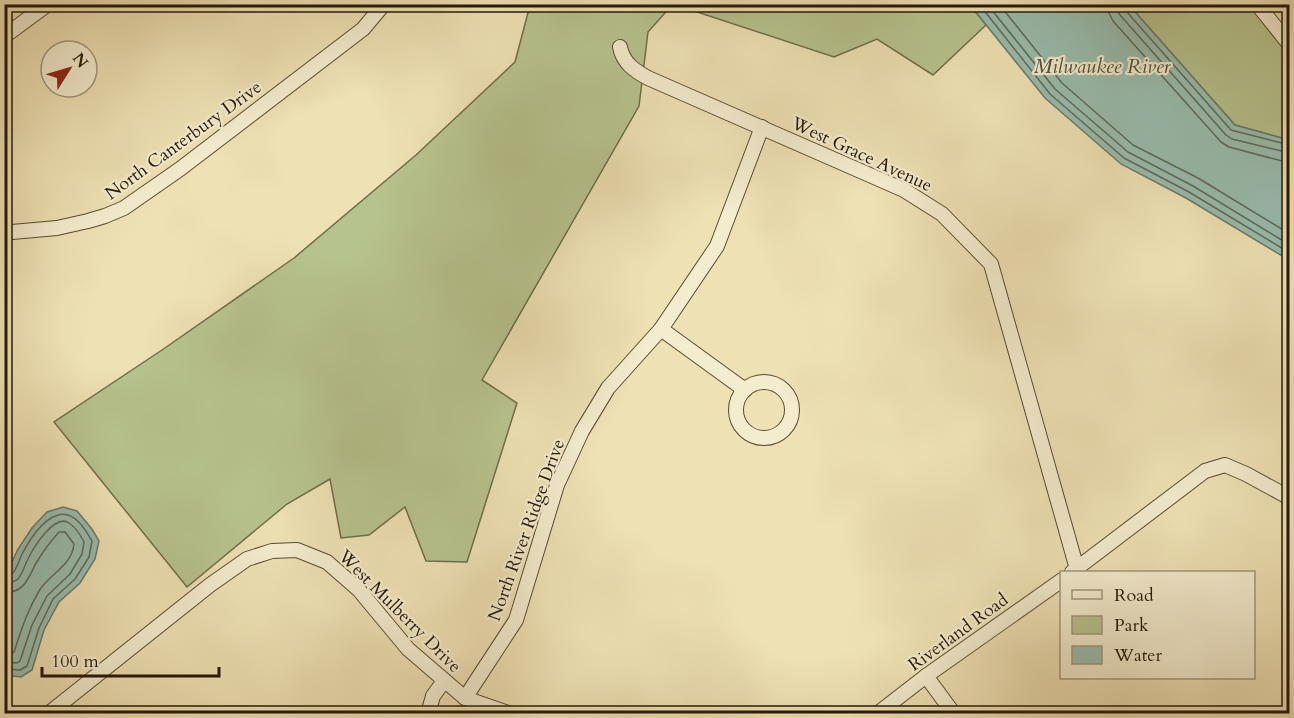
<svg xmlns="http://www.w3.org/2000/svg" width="1294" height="718" font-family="Cardo,serif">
<rect width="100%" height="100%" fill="#eee1b4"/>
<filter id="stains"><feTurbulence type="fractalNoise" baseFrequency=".00333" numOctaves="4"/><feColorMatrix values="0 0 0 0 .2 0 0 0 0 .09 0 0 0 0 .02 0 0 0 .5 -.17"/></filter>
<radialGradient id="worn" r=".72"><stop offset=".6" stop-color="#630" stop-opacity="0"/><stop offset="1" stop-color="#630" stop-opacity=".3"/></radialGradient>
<g fill="#b7c38e" stroke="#6e6e4a" stroke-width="1.5">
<polygon points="530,5 672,5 648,32 639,106 482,380 517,403 467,562 426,561 405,507 369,535 341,538 330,479 287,504 187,587 54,422 162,350 294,258 416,155 515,62"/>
<polygon points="676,5 972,5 975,11 986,25 933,75 877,39 834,57"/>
<polygon points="1129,5 1257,5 1289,45 1289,140 1235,125"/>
</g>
<g fill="#99bdaf" stroke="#6b7b6c" stroke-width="1.5">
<polygon points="972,5 1129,5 1235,125 1289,140 1289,260 1186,198 1121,164 1045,98 975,11"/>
<polygon points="63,507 77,511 92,529 99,541 95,559 80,583 59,602 44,630 32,670 21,677 5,675 5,572 9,568 18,549 32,528 47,512"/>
</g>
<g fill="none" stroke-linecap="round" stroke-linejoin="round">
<g stroke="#5f6a5b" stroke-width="1.5">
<polyline points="979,4 1050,94 1124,158 1189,192 1290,253"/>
<polyline points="987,4 1055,89 1128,152 1193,186 1290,245"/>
<polyline points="999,4 1062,83 1133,145 1198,178 1290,234"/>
<polyline points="1108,4 1109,13 1113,21 1221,142 1229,147 1282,161 1290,162"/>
<polyline points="1117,4 1117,10 1120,15 1226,135 1232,139 1290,153"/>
<polyline points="1125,4 1126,11 1231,130 1290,145"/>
<path d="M4,576C9,575 10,576 13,573C17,568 19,561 21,556C29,541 41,520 58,515C74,510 85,529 92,541L89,557L75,579L53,599L39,628L27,666L20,670L4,669"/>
<path d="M4,584C10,583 14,582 18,579C23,573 25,564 29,557C34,547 55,513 69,523C75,527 81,536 84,542L82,554L70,574L47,596L32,625L20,661L17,663L4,662"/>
<path d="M4,593C27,592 28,576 38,560C44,550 51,541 59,532H65L74,544C72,566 49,574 39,591C27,611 21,631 14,652L12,653H4"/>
</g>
<g stroke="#574a32" stroke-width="16">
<g id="minor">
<polyline points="1257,4 1290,45"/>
<polyline points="4,33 10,32 48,4"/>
<path d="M620,47C623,63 635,71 648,78L904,190L942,214L991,264L1077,569"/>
<polyline points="4,234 12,232 57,228 88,221 105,216 124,208 180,169 363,29 384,4"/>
<polyline points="661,329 745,390"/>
<circle cx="764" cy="410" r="28"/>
<polyline points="1072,572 1205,471 1225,465 1246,474 1290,498"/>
<polyline points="926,676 954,714"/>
<polyline points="465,698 516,620 557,485 582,431 608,388 661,329 717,246 762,127"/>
<polyline points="48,714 210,585 247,559 272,551 297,550 327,562 359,590 408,649 465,698 511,714"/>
<polyline points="428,714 433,696 444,681"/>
<polyline points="877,714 926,676 1062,580"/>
</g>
</g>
<use href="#minor" stroke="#f4ecce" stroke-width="14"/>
</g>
<g text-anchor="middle" stroke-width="4.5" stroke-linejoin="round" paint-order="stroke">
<g font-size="18" fill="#251807" stroke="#f4ecce">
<text transform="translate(183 140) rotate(-36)" y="6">North Canterbury Drive</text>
<text transform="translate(862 154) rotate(25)" y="6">West Grace Avenue</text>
<text transform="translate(526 530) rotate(-70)" y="6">North River Ridge Drive</text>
<text transform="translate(400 611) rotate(45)" y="6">West Mulberry Drive</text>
<text transform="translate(958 632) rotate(-36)" y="6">Riverland Road</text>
</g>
<g font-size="20" font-style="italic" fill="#4e5242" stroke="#f4ecce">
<text x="1102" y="73">Milwaukee River</text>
</g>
</g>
<rect width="1294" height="718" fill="none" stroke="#eee1b4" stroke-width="24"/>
<rect x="6" y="6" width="1282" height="706" fill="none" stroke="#251807" stroke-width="3"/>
<rect x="12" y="12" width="1270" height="694" fill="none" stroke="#251807" stroke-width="1.5"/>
<rect x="1060" y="571" width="195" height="108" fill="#f4ecce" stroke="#a1977e" stroke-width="1.5"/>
<rect x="1072" y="590" width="30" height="9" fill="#f4ecce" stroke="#a1977e" stroke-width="1.5"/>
<text x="1114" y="601" font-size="18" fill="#251807">Road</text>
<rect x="1072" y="616" width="30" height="18" fill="#b7c38e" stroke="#a1977e" stroke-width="1.5"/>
<text x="1114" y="631" font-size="18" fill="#251807">Park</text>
<rect x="1072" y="646" width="30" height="18" fill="#99bdaf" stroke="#a1977e" stroke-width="1.5"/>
<text x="1114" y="661" font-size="18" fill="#251807">Water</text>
<g transform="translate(69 69) rotate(53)"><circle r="28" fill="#f4ecce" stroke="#a1977e" stroke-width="1.5"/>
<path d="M0-4.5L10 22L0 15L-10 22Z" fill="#8f2418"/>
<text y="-9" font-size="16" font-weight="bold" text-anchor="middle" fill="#251807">N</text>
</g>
<path d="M42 667v9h177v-9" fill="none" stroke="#251807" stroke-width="3"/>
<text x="51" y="667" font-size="18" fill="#251807" stroke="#f4ecce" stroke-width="4.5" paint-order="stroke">100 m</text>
<rect width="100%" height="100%" filter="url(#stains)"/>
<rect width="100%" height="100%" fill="url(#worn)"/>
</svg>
